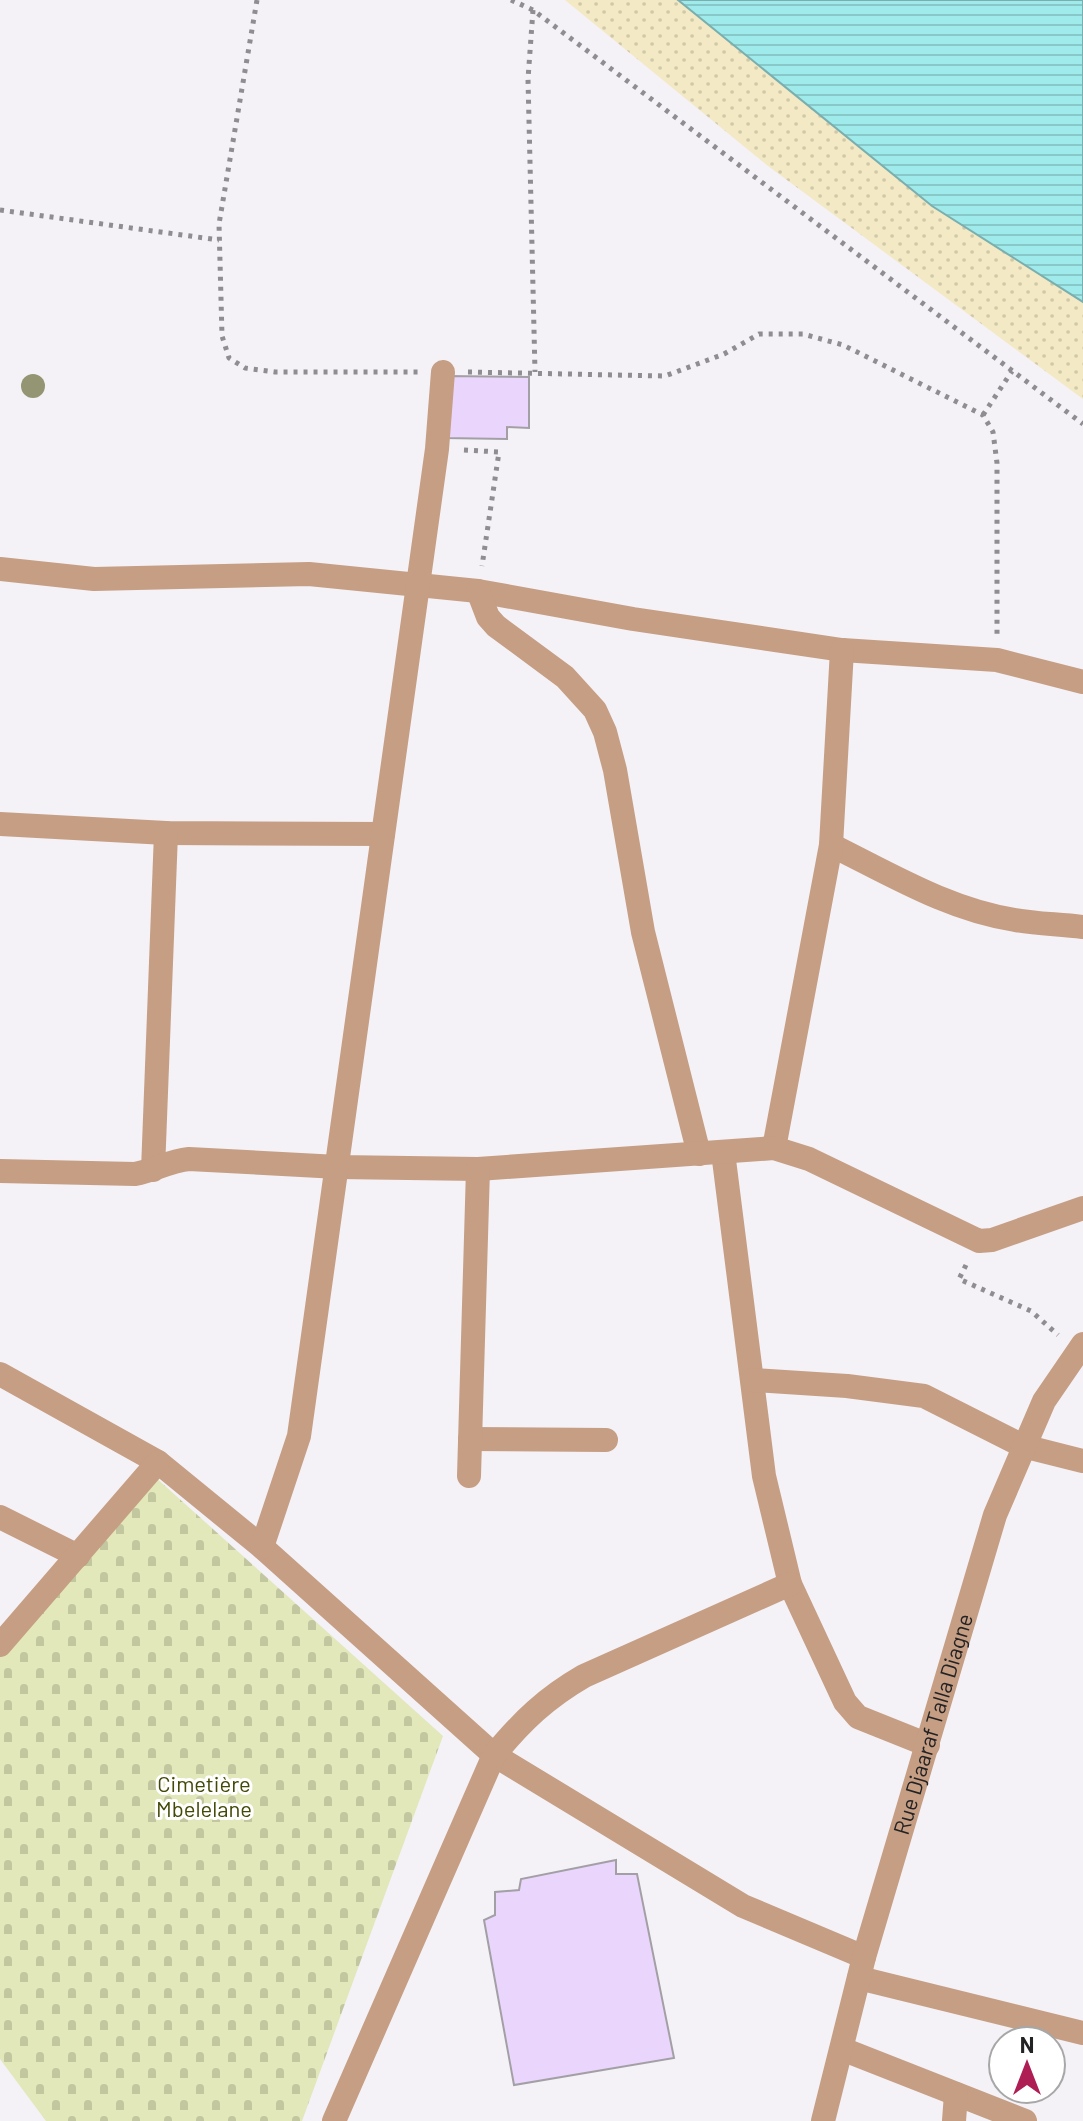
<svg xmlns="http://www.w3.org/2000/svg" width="1083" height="2121" font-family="Barlow,sans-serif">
<defs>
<pattern id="sand-dots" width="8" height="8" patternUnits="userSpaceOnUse" patternTransform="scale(2)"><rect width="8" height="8" fill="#f3e9c4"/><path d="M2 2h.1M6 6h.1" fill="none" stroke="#d0c8a8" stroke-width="1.8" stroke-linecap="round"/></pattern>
<pattern id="cemetery-stones" width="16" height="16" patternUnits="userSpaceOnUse" patternTransform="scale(2)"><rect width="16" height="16" fill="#e2e8b9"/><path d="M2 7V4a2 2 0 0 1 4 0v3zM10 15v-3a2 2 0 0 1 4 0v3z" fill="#c2c79f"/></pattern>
<pattern id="water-rules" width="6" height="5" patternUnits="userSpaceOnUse" patternTransform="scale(2)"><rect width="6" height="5" fill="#9feaeb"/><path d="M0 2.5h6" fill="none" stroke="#89c8c9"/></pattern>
</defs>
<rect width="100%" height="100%" fill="#f4f1f7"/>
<polygon fill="url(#sand-dots)" points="565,0 792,0 1083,222 1083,399 768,166"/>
<polygon fill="url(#cemetery-stones)" points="154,1476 443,1736 302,2121 46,2121 0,2059 0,1648"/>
<polygon fill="url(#water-rules)" stroke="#7aaeaf" stroke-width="2" points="678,0 1083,0 1083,302 932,206"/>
<g fill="#ead5fd" stroke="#a3a0a5" stroke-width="2">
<polygon points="446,376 529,377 529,428 507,427 507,439 445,438"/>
<polygon points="616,1860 616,1874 637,1874 674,2058 514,2085 484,1920 495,1915 495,1892 519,1890 521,1879"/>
</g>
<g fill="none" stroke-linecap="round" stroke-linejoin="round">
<g stroke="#8f8d91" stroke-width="5" stroke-dasharray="4 6" stroke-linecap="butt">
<polyline points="257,0 219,224 222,336 229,358 245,368 275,372 418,372"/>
<polyline points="511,0 533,10 1083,424"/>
<polyline points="533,10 528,79 535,372"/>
<polyline points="0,210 219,240"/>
<polyline points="468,372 665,376 724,354 759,334 803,334 843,345 983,415 993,432 997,463 997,635"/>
<polyline points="983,415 1012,371"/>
<polyline points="464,450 499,452 482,566"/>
<polyline points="966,1265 959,1279 1031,1311 1058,1335"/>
</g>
<g stroke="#c59e83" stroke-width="24">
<polyline points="0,569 94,579 309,574 478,591 633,619 842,650 997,660 1083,682"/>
<polyline points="478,591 488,617 496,626 565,677 595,710 605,732 615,770 643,932 699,1154"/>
<polyline points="0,824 166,833 383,834"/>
<path d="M831,845C890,874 949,910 1015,920C1037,924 1060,924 1083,927"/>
<polyline points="774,1148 831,845 842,650"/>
<polyline points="723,1152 764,1476 790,1584 845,1702 858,1717 928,1745"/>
<polyline points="153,1170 166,833"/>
<path d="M0,1171L135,1174C154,1170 170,1161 189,1159L338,1167L478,1169L774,1148L809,1159L979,1241L992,1240L1083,1208"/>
<polyline points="0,1374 158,1462 262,1547 494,1755 743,1906 864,1957"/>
<polyline points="753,1380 847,1386 924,1396 1023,1446 1083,1461"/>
<polyline points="470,1439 606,1440"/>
<polyline points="469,1476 478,1169"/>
<polyline points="0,1517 78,1556"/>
<polyline points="262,1547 299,1436 437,449 443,372"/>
<polyline points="0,1645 158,1462"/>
<polyline points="859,1978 1083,2033"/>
<polyline points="842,2049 1025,2121"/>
<path d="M334,2121L494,1755C522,1721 546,1698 584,1676L790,1584"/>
<path id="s1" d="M823,2121L864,1957L995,1515L1044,1401L1083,1344"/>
<polyline points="954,2121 956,2094"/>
</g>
</g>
<circle fill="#949572" cx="33" cy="386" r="12"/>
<g text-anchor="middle" stroke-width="6" stroke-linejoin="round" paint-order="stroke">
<g font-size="22" fill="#232224" stroke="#fff">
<text dy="8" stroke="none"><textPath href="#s1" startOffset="412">Rue Djaaraf Talla Diagne</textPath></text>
</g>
<g font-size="22" fill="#454906" stroke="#fff">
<text x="204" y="1792">Cimetière<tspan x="204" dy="25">Mbelelane</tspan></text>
</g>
</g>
<g transform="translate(1027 2065)"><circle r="38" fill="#ffffff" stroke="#a7a7a7" stroke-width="2"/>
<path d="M0-6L14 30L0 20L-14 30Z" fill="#ae1d53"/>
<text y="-12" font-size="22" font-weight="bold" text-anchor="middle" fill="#232224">N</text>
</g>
</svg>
